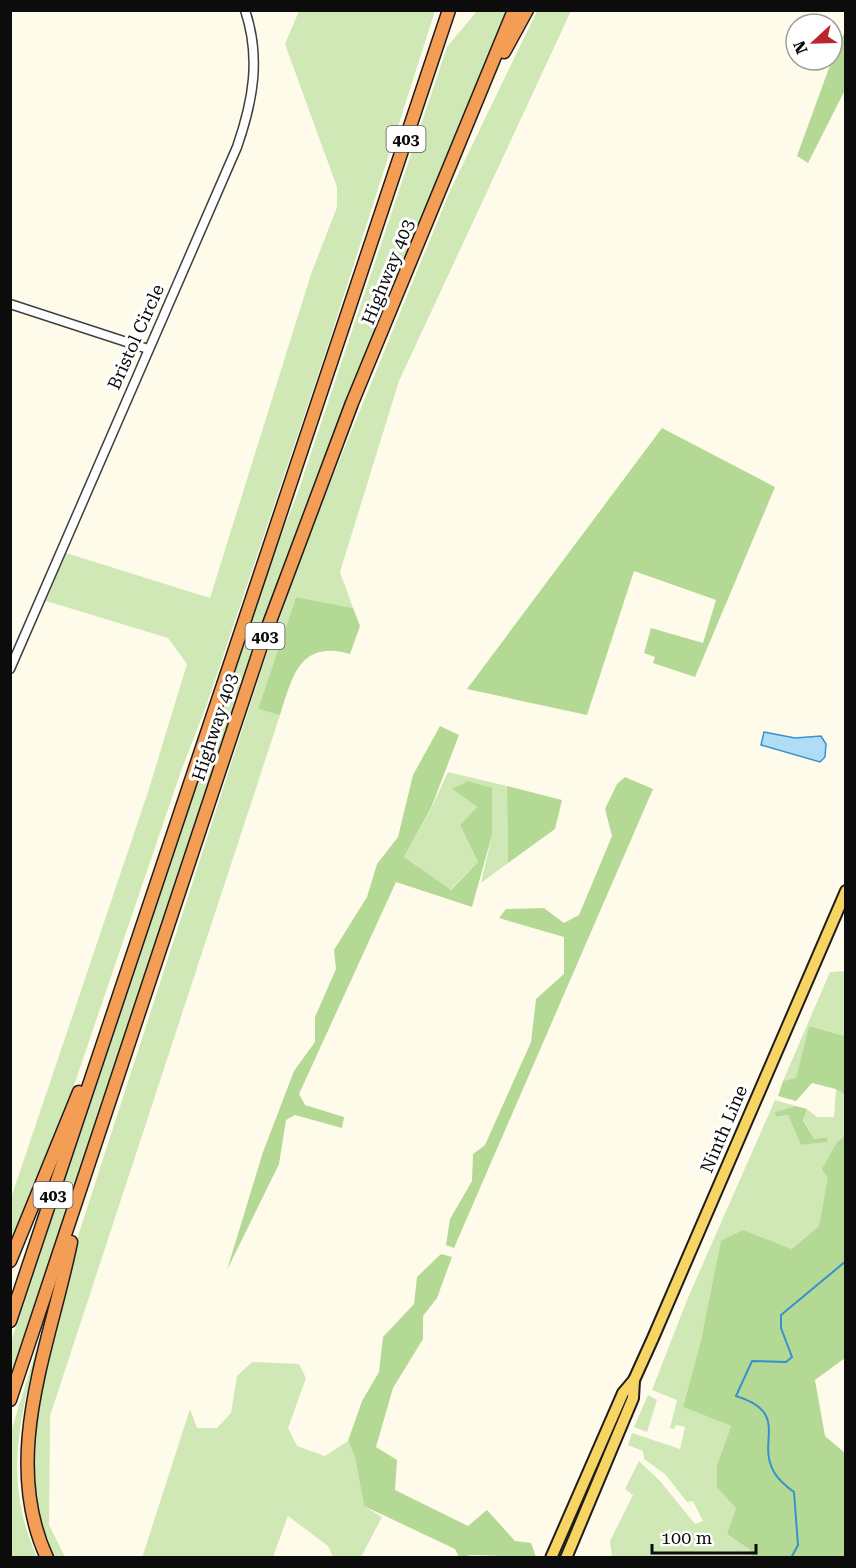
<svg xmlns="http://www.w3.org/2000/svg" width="856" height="1568" font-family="'Roboto Serif',serif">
<rect width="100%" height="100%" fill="#fffbeb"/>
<g fill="#d0e8b5">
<polygon points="299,11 435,11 328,345 207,704 181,771 68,1103 11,1243 11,1198 148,792 187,664 168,638 46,601 66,553 210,598 311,274 337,207 337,187 285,44"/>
<polygon points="477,11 508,11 280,574 97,1115 11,1382 11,1342 267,571 298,492 447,47"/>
<polygon points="537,11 571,11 399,381 340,572 353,608 296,597 258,709 280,715 50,1416 49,1525 65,1557 47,1558 32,1523 35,1402 79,1233 265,659 317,515 450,191"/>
<polygon points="448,772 507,786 508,863 481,883 492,835 491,788 453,790 477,807 460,825 478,862 450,890 404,857 431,809"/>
<polygon points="845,971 845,1036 809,1026 796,1079 783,1081 830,972"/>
<polygon points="836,1089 845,1095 845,1136 837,1142 819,1226 792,1249 743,1230 702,1336 683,1407 731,1426 717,1465 736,1508 727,1534 751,1551 752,1557 612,1557 610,1541 633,1495 625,1489 639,1461 660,1481 695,1524 703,1521 693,1501 687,1502 665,1474 644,1459 643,1451 628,1445 632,1433 680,1449 685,1427 676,1425 674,1429 670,1428 677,1400 652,1390 687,1300 775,1100 796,1106 776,1112 777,1117 788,1115 801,1145 828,1142 827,1137 814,1139 803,1119 807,1109 817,1117 834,1117"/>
<path d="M46,1318C47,1333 37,1355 32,1371C15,1439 8,1492 37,1557L11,1558V1432Z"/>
<polygon points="252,1362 299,1364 306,1378 288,1428 297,1446 325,1456 348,1441 355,1457 364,1506 382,1517 361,1557 333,1557 328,1546 288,1516 273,1557 142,1558 190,1409 197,1428 217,1428 231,1413 237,1376"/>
<polygon points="648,1395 657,1400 647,1432 634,1427"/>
</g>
<g fill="#b3d995">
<polygon points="845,32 845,90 808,163 797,156 837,46"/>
<polygon points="662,428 775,487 695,677 653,663 655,657 644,653 651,628 703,643 716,600 634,571 587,715 467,689"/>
<path d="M296,597L353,608L360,626L350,654C299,639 292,678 280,715L258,709Z"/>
<polygon points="440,726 459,735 431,808 404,857 451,890 478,862 460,825 477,807 452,789 468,781 492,788 492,835 472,907 396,882 299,1094 305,1105 344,1117 342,1128 295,1115 286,1120 279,1164 227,1270 263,1152 294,1071 315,1042 315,1017 336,969 334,950 367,897 377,864 398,837 413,775"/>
<polygon points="625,777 653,789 454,1248 446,1245 450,1219 472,1181 473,1154 485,1145 531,1042 536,999 564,974 564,937 499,918 506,909 544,908 564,923 579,915 612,836 605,809 617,784"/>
<polygon points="507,786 562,800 555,829 508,863"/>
<polygon points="809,1026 845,1036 845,1095 836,1089 812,1083 796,1101 778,1096 783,1081 796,1078"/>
<polygon points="796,1106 807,1109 803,1120 814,1139 827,1137 828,1142 801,1145 788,1115 776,1117 775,1112"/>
<polygon points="845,1136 845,1358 815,1380 825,1436 845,1453 845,1557 752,1557 750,1550 727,1534 736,1508 717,1487 717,1465 731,1426 683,1407 702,1336 721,1241 743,1230 792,1249 819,1226 828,1178 822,1169 837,1142"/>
<polygon points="441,1254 452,1257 437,1298 423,1316 423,1339 393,1388 376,1447 397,1460 395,1490 468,1526 487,1510 515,1541 531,1543 536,1557 472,1555 459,1557 455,1549 364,1506 355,1457 348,1441 362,1401 379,1372 383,1337 414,1304 417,1277"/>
</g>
<polygon fill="#b0dcf6" stroke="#3791cd" stroke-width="1.5" points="764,732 795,738 821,736 826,744 825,757 820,762 761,745"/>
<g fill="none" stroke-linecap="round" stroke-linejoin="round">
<path stroke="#3791cd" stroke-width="2" d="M791,1558L798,1545L794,1492C787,1487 779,1481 774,1472C756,1441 791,1413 736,1396L752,1361L786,1362L792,1357L781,1328V1315L846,1261"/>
<g stroke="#3f3f3f" stroke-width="11">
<g id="minor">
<polyline points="10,304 148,349"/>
<path d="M10,669L237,147C253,101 261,58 245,10"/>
</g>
</g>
<g stroke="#1d1d1d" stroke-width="14">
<g id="major">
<polyline points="551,1558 623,1393 634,1380 653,1338 846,891"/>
<polyline points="566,1558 633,1398 634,1380"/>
</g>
</g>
<g stroke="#1d1d1d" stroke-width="15">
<g id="highway">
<polyline points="504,52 527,10"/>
<polyline points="10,1261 79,1092"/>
<polyline points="10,1321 449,10"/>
<polyline points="10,1400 263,640 352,403 514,10"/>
<path d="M47,1558C0,1456 50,1346 71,1242"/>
</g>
</g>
<use href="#minor" stroke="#fff" stroke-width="8"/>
<use href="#major" stroke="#f8d462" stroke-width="10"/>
<use href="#highway" stroke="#f49d54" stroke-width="12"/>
</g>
<g text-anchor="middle" stroke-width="6" stroke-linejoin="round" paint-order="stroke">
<g fill="#fff" stroke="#555" stroke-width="1.5">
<rect x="386.5" y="126" width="39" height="26" rx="4.5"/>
<rect x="245.5" y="623" width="39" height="26" rx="4.5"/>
<rect x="33.5" y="1182" width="39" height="26" rx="4.5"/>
</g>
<g font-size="16" font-weight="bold" fill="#0c0c0c">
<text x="406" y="145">403</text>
<text x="265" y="642">403</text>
<text x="53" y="1201">403</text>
</g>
<g font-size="18" fill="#0c0c0c" stroke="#fff">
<text transform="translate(388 272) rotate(-68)" y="6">Highway 403</text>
<text transform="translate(136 337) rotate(-66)" y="6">Bristol Circle</text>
<text transform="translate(215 727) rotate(-72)" y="6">Highway 403</text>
<text transform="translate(724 1129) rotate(-67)" y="6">Ninth Line</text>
</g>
</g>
<rect width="856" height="1568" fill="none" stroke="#0c0c0c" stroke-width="24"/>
<g transform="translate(814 42) rotate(248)"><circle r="28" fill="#ffffff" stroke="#9e9e9e" stroke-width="1.5"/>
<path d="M0-4.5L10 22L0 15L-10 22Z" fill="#bb252c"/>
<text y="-9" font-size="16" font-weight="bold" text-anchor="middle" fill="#0c0c0c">N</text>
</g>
<path d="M652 1544v9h104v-9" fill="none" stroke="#0c0c0c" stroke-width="3"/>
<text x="661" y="1544" font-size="18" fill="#0c0c0c" stroke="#ffffff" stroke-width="4.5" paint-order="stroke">100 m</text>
</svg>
